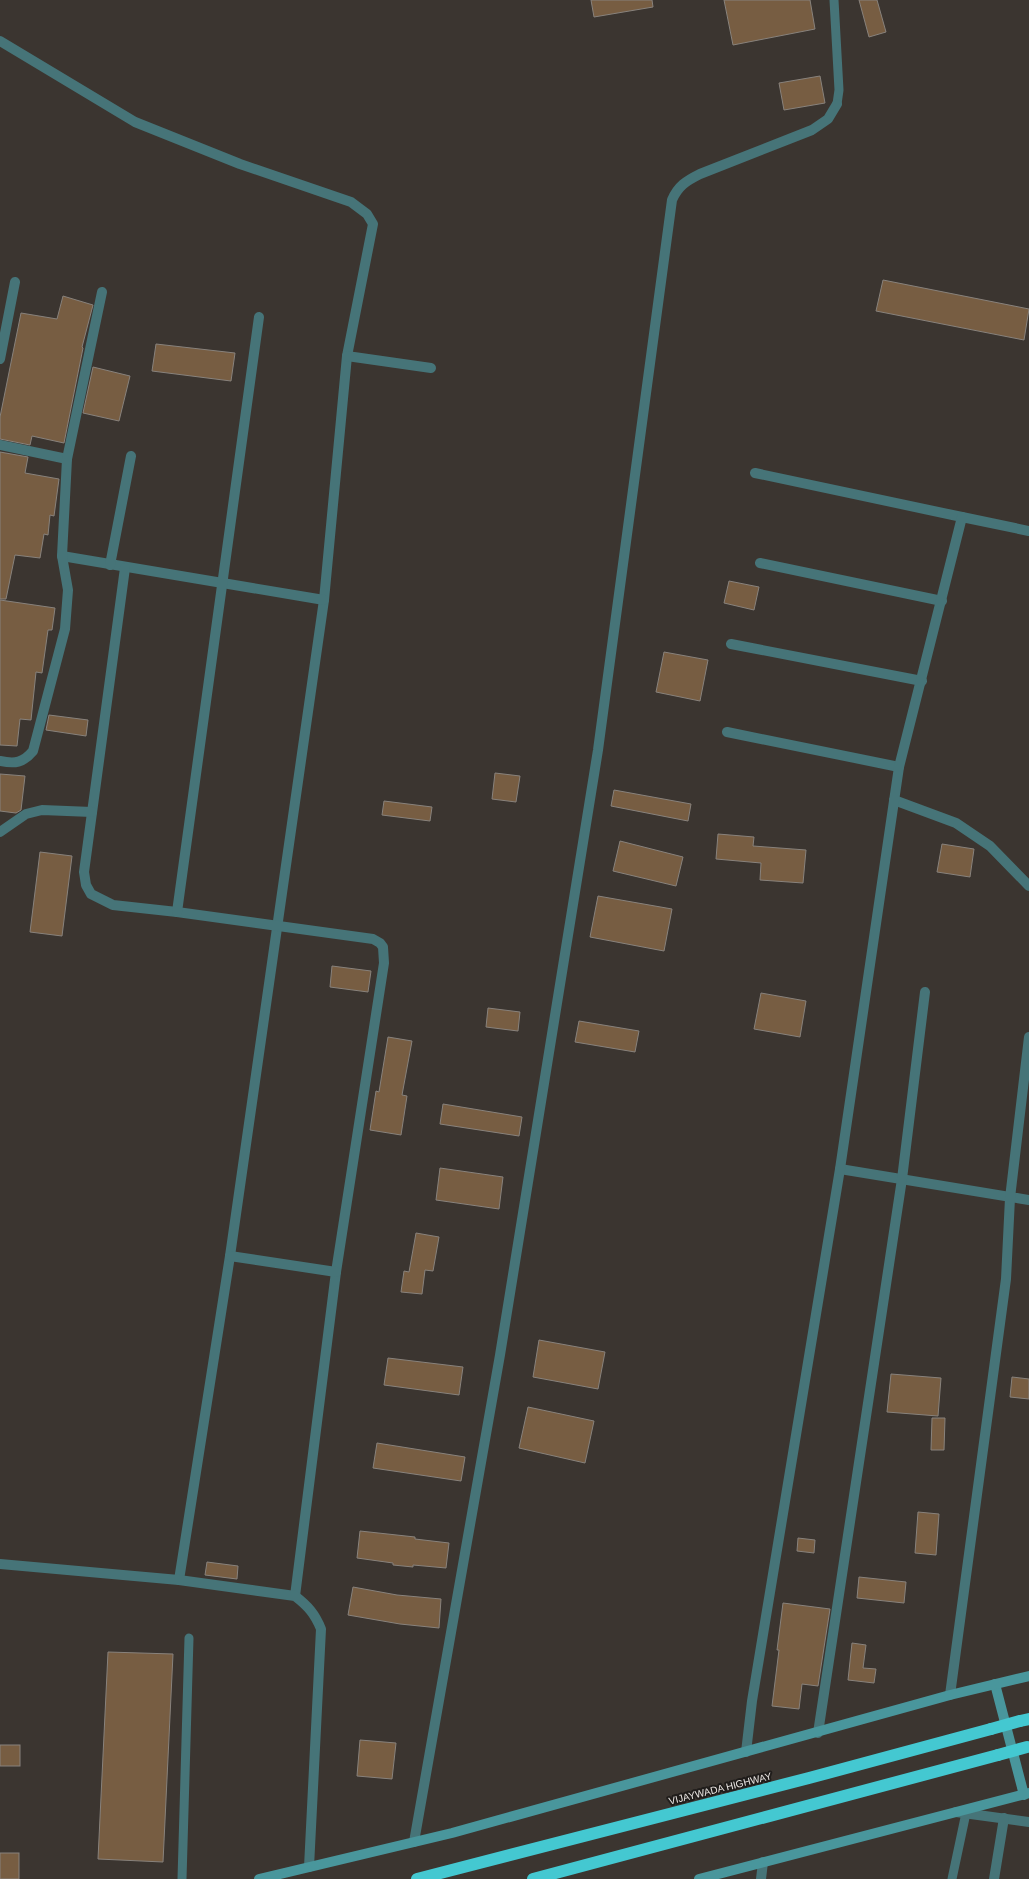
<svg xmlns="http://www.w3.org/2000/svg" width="1029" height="1879" font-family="Helvetica,sans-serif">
<rect width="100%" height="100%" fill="#3b3530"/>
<g fill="#775d42" stroke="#88827c">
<polygon points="591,0 652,0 653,7 594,17"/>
<polygon points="724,0 810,0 815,29 733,45"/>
<polygon points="859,0 877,0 886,32 869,37"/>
<polygon points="820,76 825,103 784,110 779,83"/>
<polygon points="883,280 1029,309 1024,340 876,311"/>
<polygon points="63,296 93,305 82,347 83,348 64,443 32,436 30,445 0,439 0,417 21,313 57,319"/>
<polygon points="156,344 235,353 231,381 152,371"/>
<polygon points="93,367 130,376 119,421 83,413"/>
<polygon points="0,452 28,457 25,473 59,479 54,516 50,515 48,535 44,534 40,558 15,555 6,599 0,599"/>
<polygon points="729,581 759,587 754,610 724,603"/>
<polygon points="0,600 55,608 52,630 48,630 42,673 36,672 31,720 20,719 17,746 0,745"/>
<polygon points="664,652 708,660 700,701 656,692"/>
<polygon points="49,715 88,720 86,736 46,730"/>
<polygon points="495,773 520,776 516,802 492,799"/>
<polygon points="0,774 25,776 21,810 16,813 0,811"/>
<polygon points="614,790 691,804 688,821 611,806"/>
<polygon points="384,801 432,807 430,821 382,815"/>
<polygon points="718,834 754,837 753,846 806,850 803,883 760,880 761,863 716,859"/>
<polygon points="620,841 683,857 676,886 613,871"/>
<polygon points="942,844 974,849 970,877 937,872"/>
<polygon points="40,852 72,856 62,936 30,932"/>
<polygon points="598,896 672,909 664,951 590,937"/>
<polygon points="332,966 371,971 368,992 330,987"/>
<polygon points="761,993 806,1001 800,1037 754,1029"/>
<polygon points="488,1008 520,1012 518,1031 486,1027"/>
<polygon points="579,1021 639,1031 635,1052 575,1042"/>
<polygon points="388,1037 412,1041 402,1095 407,1096 401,1135 370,1130 376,1091 379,1092"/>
<polygon points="443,1104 522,1117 519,1136 440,1124"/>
<polygon points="440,1168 503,1177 499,1209 436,1200"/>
<polygon points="416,1233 439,1237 433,1271 425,1270 422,1294 401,1292 404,1271 409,1272"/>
<polygon points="539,1340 605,1352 598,1389 533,1377"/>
<polygon points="388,1358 463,1367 459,1395 384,1385"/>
<polygon points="891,1374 941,1378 938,1416 887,1412"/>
<polygon points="1012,1377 1029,1379 1029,1399 1010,1397"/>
<polygon points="528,1407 594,1421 585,1463 519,1448"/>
<polygon points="932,1418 945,1418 944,1450 931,1450"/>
<polygon points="377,1443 465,1457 461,1481 373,1468"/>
<polygon points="918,1512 939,1514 936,1555 915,1553"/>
<polygon points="360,1531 415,1537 415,1539 449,1543 446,1568 413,1565 413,1567 393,1565 393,1563 357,1558"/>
<polygon points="798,1538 815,1540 814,1553 797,1551"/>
<polygon points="207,1562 238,1566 237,1579 205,1575"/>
<polygon points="859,1577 906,1582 904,1603 857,1598"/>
<polygon points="353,1587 397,1595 441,1599 439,1628 400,1624 348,1615"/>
<polygon points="783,1603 830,1609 818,1686 802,1684 799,1709 772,1706 779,1650 777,1650"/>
<polygon points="852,1643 866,1645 863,1668 876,1669 874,1683 848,1680"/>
<polygon points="108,1652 173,1654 163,1862 98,1859"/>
<polygon points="360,1740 396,1743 392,1779 357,1776"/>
<rect x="0" y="1745" width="20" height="21"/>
<rect x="0" y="1853" width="19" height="26"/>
</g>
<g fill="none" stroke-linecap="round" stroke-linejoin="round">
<g stroke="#467478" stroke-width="9">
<polyline points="834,0 839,90 837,104"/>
<polyline points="182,1879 189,1638"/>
<polyline points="952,1879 966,1813"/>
</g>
<g stroke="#467478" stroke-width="10">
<polyline points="0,41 135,122 240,164 351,202 367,214 373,224 347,356 324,600 230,1256 179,1580"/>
<polyline points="347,356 431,368"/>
<polyline points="0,359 15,282"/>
<polyline points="0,445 67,459"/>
<polyline points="755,473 962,517"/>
<polyline points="62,556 324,600"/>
<polyline points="760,563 942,601"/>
<polyline points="110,565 131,456"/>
<polyline points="125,568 84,872 86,885 91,894 113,905 177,912 373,939 380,943 383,947 384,963 336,1272 295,1596"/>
<polyline points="731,644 922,681"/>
<polyline points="727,732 899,767"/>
<path d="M0,761C15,764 23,763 33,751L65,629L68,590L62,556L67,459L102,292"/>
<polyline points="894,800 956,823 990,846 1029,886"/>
<polyline points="0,832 26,814 42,810 92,812"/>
<polyline points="177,912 259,317"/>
<polyline points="840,1169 1029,1200"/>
<polyline points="230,1256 336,1272"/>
<path d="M0,1564L179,1580L295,1596C308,1606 315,1614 321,1629L309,1867"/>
<polyline points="950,1695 1006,1279 1010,1198 1029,1037"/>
<polyline points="818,1733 902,1179 925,992"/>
<polyline points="746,1752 752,1701 840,1169 899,767 962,517 1029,531"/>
<polyline points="956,1812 1029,1822"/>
<path d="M414,1842L500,1355L598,750L672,200C678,186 686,181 700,174L812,130L828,119L837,104"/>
<polyline points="761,1879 763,1862"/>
<polyline points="994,1879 1004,1818"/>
</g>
<g stroke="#49969c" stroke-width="10">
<polyline points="995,1684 1024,1795"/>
<polyline points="259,1879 452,1833 950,1695 1029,1676"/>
<polyline points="699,1879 1029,1793"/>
</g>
<g stroke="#44c8d1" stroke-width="12">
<polyline points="1020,1721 1029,1719"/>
<polyline points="417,1879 809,1778 991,1729"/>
<polyline points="533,1879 998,1755"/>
</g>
<g stroke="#44c8d1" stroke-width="12">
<polyline points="991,1729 1020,1721"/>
<polyline points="998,1755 1027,1747"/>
</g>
</g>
<g text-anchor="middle" stroke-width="4" stroke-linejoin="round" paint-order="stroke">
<g font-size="10" fill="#ece8e5" stroke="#201d1b">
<text transform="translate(720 1788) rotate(-14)" y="4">VIJAYWADA HIGHWAY</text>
</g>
</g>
</svg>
